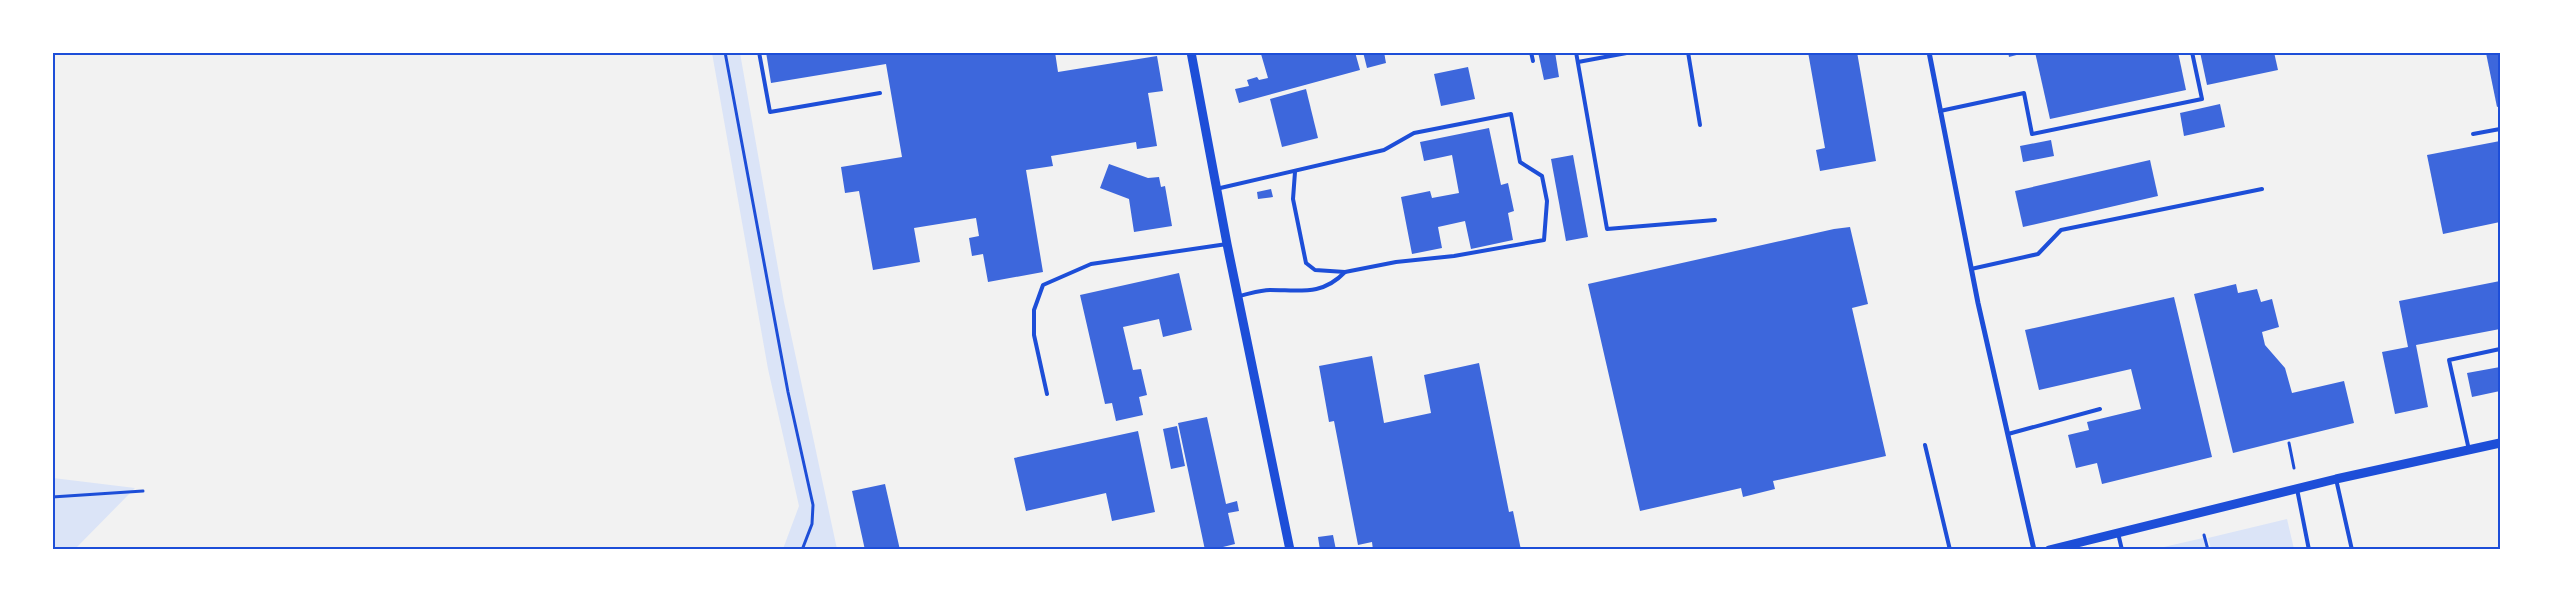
<svg xmlns="http://www.w3.org/2000/svg" width="2553" height="602" font-family="'Titillium Web',sans-serif">
<rect width="100%" height="100%" fill="#f2f2f2"/>
<g fill="#dbe4f7">
<polygon points="712,53 740,53 784,302 837,549 783,549 799,506 768,369"/>
<polygon points="53,478 135,488 75,549 53,550"/>
<polygon points="2287,519 2294,549 2289,548 2211,549 2208,538"/>
<polygon points="2203,538 2206,549 2155,549"/>
</g>
<g fill="#3d67dc">
<polygon points="766,52 1055,52 1058,72 1157,56 1163,91 1148,93 1157,146 1137,149 1136,142 1051,156 1053,166 1026,170 1043,272 988,282 983,254 972,256 969,238 979,236 976,218 914,228 920,262 873,270 859,191 845,193 841,167 902,157 886,64 771,83"/>
<polygon points="1268,52 1355,52 1360,70 1239,103 1235,89 1249,86 1247,80 1257,77 1259,80 1268,78 1261,54"/>
<polygon points="1363,52 1384,52 1386,63 1367,68"/>
<polygon points="1538,52 1555,52 1559,77 1544,80"/>
<polygon points="1808,52 1857,52 1876,161 1820,171 1816,150 1825,148"/>
<polygon points="2008,52 2024,52 2024,53 2009,57"/>
<polygon points="2035,52 2178,52 2186,90 2050,119"/>
<polygon points="2200,52 2274,52 2278,70 2207,85"/>
<polygon points="2500,52 2500,106 2497,107 2486,53"/>
<polygon points="1468,67 1475,99 1441,106 1434,74"/>
<polygon points="1306,89 1318,138 1282,147 1270,99"/>
<polygon points="2220,104 2225,127 2184,136 2180,113"/>
<polygon points="1489,128 1501,185 1508,183 1514,211 1508,213 1513,240 1471,249 1465,221 1438,227 1442,248 1412,254 1401,197 1430,191 1432,198 1459,193 1452,155 1424,161 1420,142"/>
<polygon points="2051,140 2054,156 2023,162 2020,146"/>
<polygon points="2500,141 2500,222 2443,234 2427,155"/>
<polygon points="1573,155 1588,237 1566,241 1551,159"/>
<polygon points="2150,160 2158,196 2023,227 2015,191"/>
<polygon points="1109,164 1148,178 1159,177 1161,187 1165,186 1172,226 1134,232 1129,199 1100,188"/>
<polygon points="1271,189 1273,197 1258,199 1257,192"/>
<polygon points="1850,227 1868,304 1852,308 1886,456 1773,481 1775,489 1743,497 1741,488 1640,511 1588,284 1834,229"/>
<polygon points="1179,273 1192,330 1163,337 1159,319 1123,327 1133,370 1141,369 1147,395 1139,397 1143,415 1116,421 1112,403 1105,404 1080,295"/>
<polygon points="2500,281 2500,329 2416,345 2428,407 2395,414 2382,352 2408,347 2399,301"/>
<polygon points="2236,284 2238,293 2257,289 2261,302 2272,299 2279,327 2262,332 2265,345 2285,368 2292,393 2344,381 2354,423 2233,453 2194,294"/>
<polygon points="2174,297 2212,457 2102,484 2097,463 2076,468 2068,435 2089,430 2087,422 2141,409 2131,369 2039,390 2025,330"/>
<polygon points="1372,356 1384,423 1431,413 1424,375 1479,363 1509,512 1513,511 1521,550 1373,550 1372,542 1358,545 1334,421 1329,422 1319,366"/>
<polygon points="2500,367 2500,391 2472,397 2467,373"/>
<polygon points="1207,417 1226,504 1237,501 1239,511 1228,513 1235,544 1211,550 1205,550 1178,423"/>
<polygon points="1177,426 1185,466 1171,469 1163,429"/>
<polygon points="1138,431 1155,512 1112,521 1106,493 1026,511 1014,458"/>
<polygon points="885,484 900,550 865,550 852,491"/>
<polygon points="1333,535 1336,550 1320,550 1318,537"/>
</g>
<g fill="none" stroke-linecap="round" stroke-linejoin="round">
<g stroke="#1d4ed8" stroke-width="3">
<polyline points="725,52 788,392 813,505 812,524 802,550"/>
<polyline points="2289,443 2294,468"/>
<polyline points="52,497 143,491"/>
<polyline points="2204,535 2208,550"/>
</g>
<g stroke="#1d4ed8" stroke-width="4">
<polyline points="759,52 770,112 880,93"/>
<polyline points="1531,52 1533,61"/>
<polyline points="1576,52 1607,229 1715,220"/>
<polyline points="1688,52 1700,125"/>
<polyline points="1578,62 1632,52"/>
<polyline points="1940,111 2024,93 2032,134 2202,99 2192,52"/>
<polyline points="2473,134 2500,129"/>
<polyline points="1216,189 1384,150 1414,133 1511,114 1520,162 1542,176 1547,201 1544,240 1454,256 1396,262 1345,272 1315,270 1306,263 1293,199 1295,172"/>
<polyline points="1971,269 2038,254 2061,230 2262,189"/>
<path d="M1239,296C1249,294 1260,290 1270,290C1300,290 1322,296 1345,272"/>
<polyline points="1047,394 1034,335 1034,310 1043,285 1091,264 1227,244"/>
<polyline points="2008,434 2100,409"/>
<polyline points="1925,445 1950,550"/>
<polyline points="2469,450 2449,360 2500,349"/>
<polyline points="2336,479 2352,550"/>
<polyline points="2297,489 2309,550"/>
<polyline points="2118,533 2122,550"/>
<polyline points="2478,550 2481,549"/>
</g>
<polyline stroke="#1d4ed8" stroke-width="5" points="1929,52 1978,303 2034,550"/>
<g stroke="#1d4ed8" stroke-width="9">
<polyline points="1191,52 1227,244 1290,550"/>
<polyline points="2049,550 2336,479 2500,443"/>
</g>
</g>
<rect width="2553" height="602" fill="none" stroke="#ffffff" stroke-width="108"/>
<rect x="54" y="54" width="2445" height="494" fill="none" stroke="#1d4ed8" stroke-width="2"/>
</svg>
